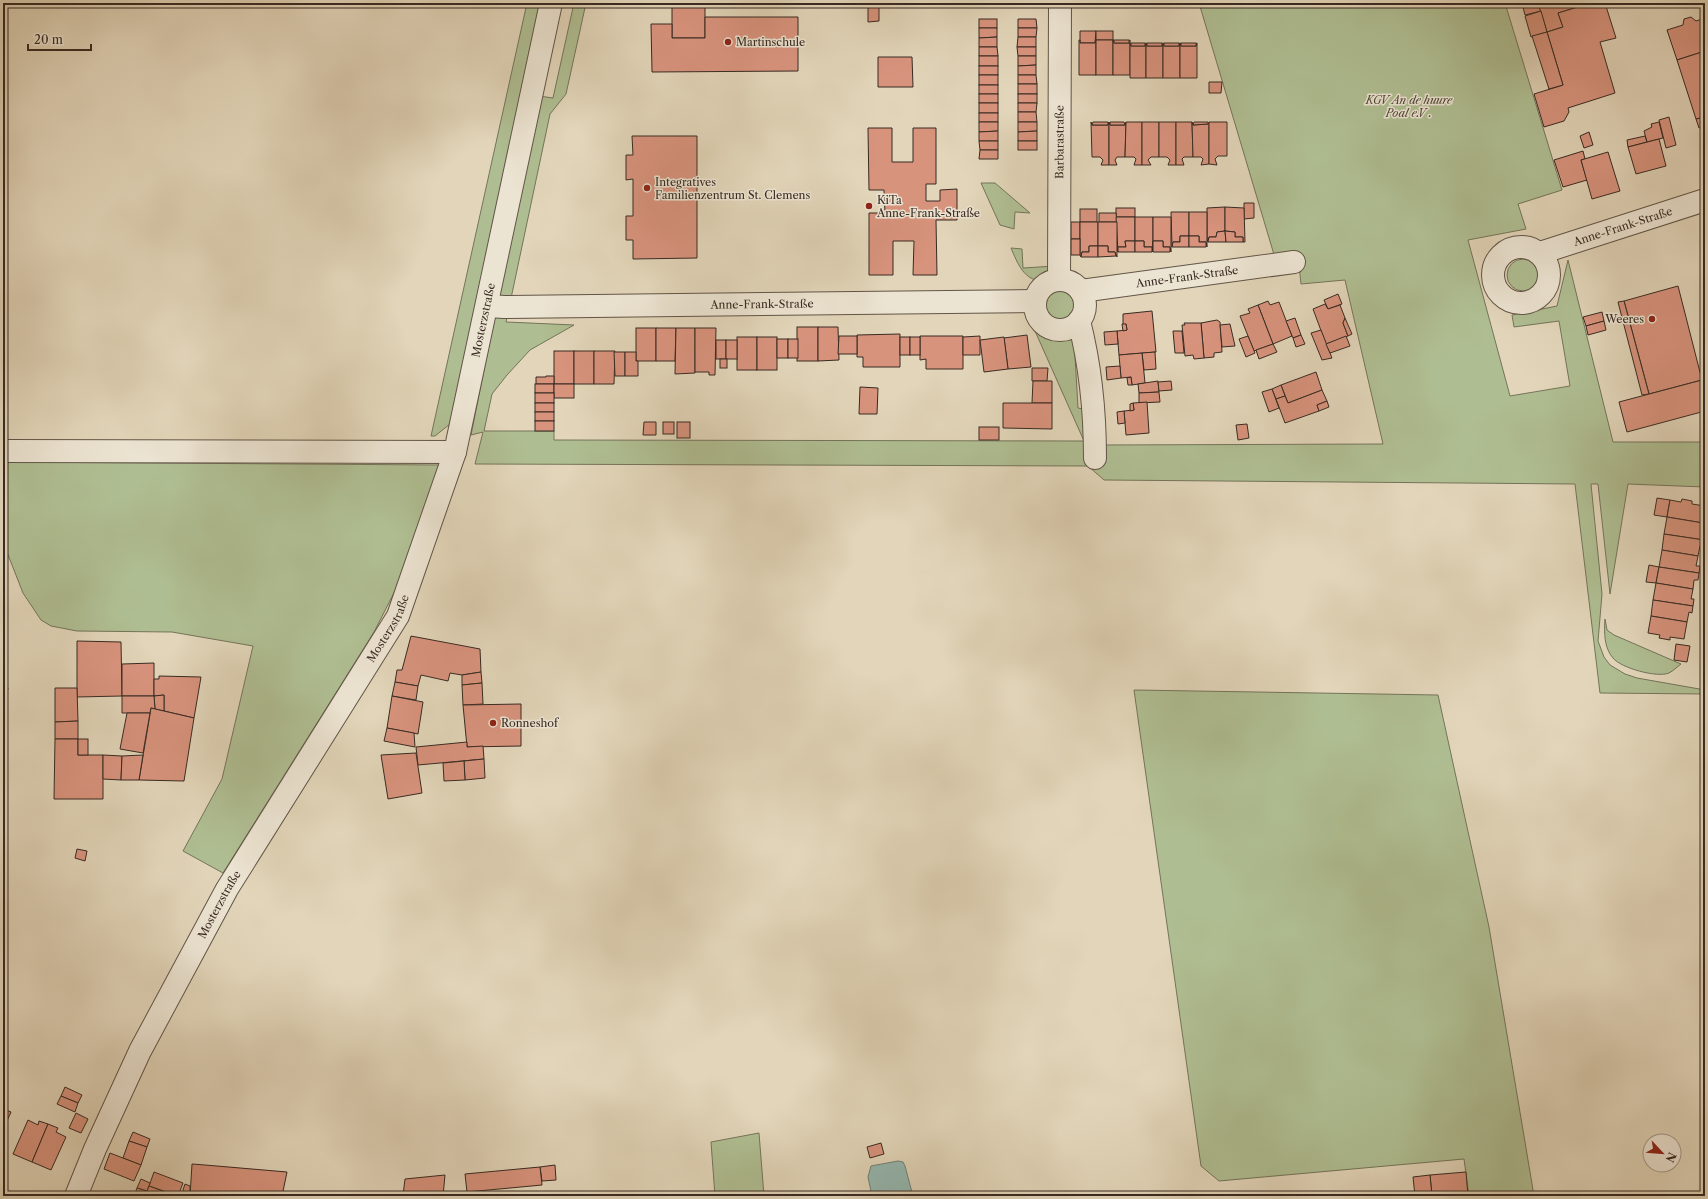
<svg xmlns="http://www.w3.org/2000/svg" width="1708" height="1199" font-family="'Libre Caslon Text',serif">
<rect width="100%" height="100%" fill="#e2d5b9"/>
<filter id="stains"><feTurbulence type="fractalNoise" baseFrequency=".005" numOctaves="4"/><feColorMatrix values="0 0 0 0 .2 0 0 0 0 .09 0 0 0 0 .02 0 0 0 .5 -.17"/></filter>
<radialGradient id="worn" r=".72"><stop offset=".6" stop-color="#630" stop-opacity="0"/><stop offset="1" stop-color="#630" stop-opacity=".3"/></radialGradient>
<g fill="#afbe92" stroke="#74745a">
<polygon points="527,3 541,3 450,424 435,436 431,436"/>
<polygon points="574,3 586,3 566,94 550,114 506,322 574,325 530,350 507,375 492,394 484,431 554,431 554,440 1084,441 1031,322 1055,336 1068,335 1078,340 1075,356 1078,408 1083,409 1102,445 1383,444 1345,280 1301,284 1298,256 1275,258 1199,3 1505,3 1562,190 1518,204 1526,229 1468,240 1510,396 1570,386 1559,321 1514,327 1512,315 1557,306 1568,260 1613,442 1705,442 1705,487 1628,484 1610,594 1598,484 1591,484 1602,594 1598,641 1604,657 1610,665 1625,674 1637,678 1705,690 1705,694 1600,693 1575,484 1104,480 1088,466 475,464 483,432 471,435 539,96 553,98"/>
<polygon points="981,183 995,183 1030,213 1015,212 1014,229 1000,225"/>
<path d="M1011,248L1022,249L1023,268L1055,266L1044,281C1024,282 1017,262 1011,248Z"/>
<circle cx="1523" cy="275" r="16"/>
<circle cx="1060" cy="305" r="16"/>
<polygon points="3,462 440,465 399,583 374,632 223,873 183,851 222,779 253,646 172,632 77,631 51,626 41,620 23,593 3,542"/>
<path d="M1605,619L1607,630L1614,635L1681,664C1677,667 1673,671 1669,673C1657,678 1621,668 1613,658C1604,648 1604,632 1605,619Z"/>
<polygon points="1134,690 1438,695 1489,927 1534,1196 1469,1196 1464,1159 1219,1181 1201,1166"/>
<polygon points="759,1133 764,1196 715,1196 711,1142"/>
</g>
<polygon fill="#95b8b1" stroke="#707f78" points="898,1161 903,1162 905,1166 913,1196 872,1196 868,1177 871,1166"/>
<g fill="#d8937d" stroke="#382a22">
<rect x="672" y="3" width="33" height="35"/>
<polygon points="868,3 879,3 879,21 868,22"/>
<polygon points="1522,3 1538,3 1541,11 1525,15"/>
<polygon points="1538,3 1591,3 1558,13 1563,27 1547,32"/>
<polygon points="1591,3 1605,3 1616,38 1600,42 1615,93 1568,108 1569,112 1564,121 1544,127 1534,94 1563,85 1547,32 1563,27 1558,13"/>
<polygon points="1541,11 1547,32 1531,37 1525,16"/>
<polygon points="705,17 798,17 798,71 652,72 651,24 672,24 672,38 705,38"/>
<polygon points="1691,17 1696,21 1705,18 1705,51 1677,60 1667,30 1683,25 1684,19"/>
<rect x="979" y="19" width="18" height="9"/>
<polygon points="1018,19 1036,19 1037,28 1018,28"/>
<polygon points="979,28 997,28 997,37 979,38"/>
<polygon points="1018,28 1037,28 1036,37 1018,37"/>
<polygon points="1080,31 1096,31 1095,43 1080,43"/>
<rect x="1096" y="31" width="17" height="9"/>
<polygon points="1547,32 1563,85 1549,89 1532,36"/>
<polygon points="997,37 997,47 979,47 979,38"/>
<polygon points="1018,37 1036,37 1036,47 1017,47"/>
<polygon points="1079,40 1080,40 1080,43 1095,43 1096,40 1096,75 1079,75"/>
<rect x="1096" y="40" width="17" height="35"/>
<polygon points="1113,40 1114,43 1129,43 1130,40 1130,75 1113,75"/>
<rect x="1114" y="40" width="15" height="3"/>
<polygon points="1130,43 1131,46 1145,46 1146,43 1146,78 1130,78"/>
<rect x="1131" y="43" width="14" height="3"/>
<polygon points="1146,43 1147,46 1162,46 1163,43 1163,78 1146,78"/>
<rect x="1147" y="43" width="15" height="3"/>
<polygon points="1163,43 1164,46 1179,46 1180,43 1180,78 1163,78"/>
<rect x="1164" y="43" width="15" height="3"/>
<polygon points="1180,43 1181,46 1196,46 1197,43 1197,78 1180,78"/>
<rect x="1181" y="43" width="15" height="3"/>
<polygon points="979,47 997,47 998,56 979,56"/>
<polygon points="1017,47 1036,47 1036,56 1018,56"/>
<polygon points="1705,51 1705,117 1696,119 1677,60"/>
<rect x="979" y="56" width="19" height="10"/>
<polygon points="1018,56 1036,56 1036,65 1018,66"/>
<polygon points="878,57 912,57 913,87 878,87"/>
<polygon points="1036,65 1036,75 1018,75 1018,66"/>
<rect x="979" y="66" width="19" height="9"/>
<rect x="979" y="75" width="19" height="10"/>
<polygon points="1018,75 1036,75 1037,84 1018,84"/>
<polygon points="1209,82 1222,82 1221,93 1209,93"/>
<rect x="1018" y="84" width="19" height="10"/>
<rect x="979" y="85" width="19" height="9"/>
<rect x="979" y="94" width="19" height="9"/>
<rect x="1018" y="94" width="19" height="9"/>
<rect x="979" y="103" width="19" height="10"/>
<polygon points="1018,103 1037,103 1036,112 1018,112"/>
<polygon points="1018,112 1036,112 1037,122 1018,122"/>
<rect x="979" y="113" width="19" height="9"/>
<polygon points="1669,117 1676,145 1666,148 1659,120"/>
<polygon points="1705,117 1705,126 1699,128 1696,119"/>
<polygon points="979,122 998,122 998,131 979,132"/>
<polygon points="1018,122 1037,122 1037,131 1018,132"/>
<polygon points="1091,122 1092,125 1108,125 1109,122 1109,165 1101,165 1103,160 1100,157 1092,157"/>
<polygon points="1093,122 1108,122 1108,125 1092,125"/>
<polygon points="1109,122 1110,125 1125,125 1126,122 1125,157 1117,157 1115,160 1117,165 1109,165"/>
<polygon points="1110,122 1124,122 1125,125 1110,125"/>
<polygon points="1126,122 1142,122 1142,165 1134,165 1136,159 1134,157 1125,157"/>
<polygon points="1142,122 1159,122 1159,157 1151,157 1148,160 1151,165 1142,165"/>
<polygon points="1159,122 1176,122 1176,165 1168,165 1170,160 1167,157 1159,157"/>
<polygon points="1176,122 1192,122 1193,157 1184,157 1182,159 1184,165 1176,165"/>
<polygon points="1192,122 1193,125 1208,124 1209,122 1209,164 1201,165 1203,159 1201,157 1193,157"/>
<polygon points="1194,122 1208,122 1208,124 1193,125"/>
<polygon points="1209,122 1227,122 1227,156 1218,156 1215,159 1217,165 1209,164"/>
<polygon points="1659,122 1663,138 1647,142 1644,131 1652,127 1651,124"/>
<polygon points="868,128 892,128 892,162 913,162 913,128 936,128 936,184 926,184 926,201 940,201 940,190 957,189 957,220 936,220 937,275 913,275 914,241 893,241 893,275 869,275 869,213 885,213 884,190 869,190"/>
<polygon points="998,131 998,141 979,141 979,132"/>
<polygon points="1037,131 1037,141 1018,141 1018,132"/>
<polygon points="1589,132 1593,145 1584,148 1580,136"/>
<polygon points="632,136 697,136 697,258 633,259 633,240 626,240 626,216 633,216 633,179 626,180 626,155 633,155"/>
<polygon points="1645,136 1647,142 1628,147 1627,140"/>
<polygon points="1659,139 1666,166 1636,174 1628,147"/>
<polygon points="979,141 998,141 998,150 980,150"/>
<rect x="1018" y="141" width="19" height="9"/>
<polygon points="980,150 998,150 998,159 979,159"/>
<polygon points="1583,151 1585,159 1581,160 1587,180 1563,187 1554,160"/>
<polygon points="1608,152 1620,191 1592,199 1581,160"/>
<polygon points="1244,203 1254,203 1254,218 1244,219"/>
<polygon points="1225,207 1225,231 1217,232 1216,237 1209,237 1207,242 1207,208"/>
<polygon points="1225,207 1244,208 1245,242 1243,242 1243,237 1235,237 1235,232 1225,231"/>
<rect x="1116" y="208" width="19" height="9"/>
<rect x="1080" y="209" width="17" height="13"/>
<polygon points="1171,212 1189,212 1189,236 1180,236 1180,242 1173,242 1172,247"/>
<polygon points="1189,212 1207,212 1207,247 1206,242 1199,242 1199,236 1189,236"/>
<polygon points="1099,213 1116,213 1117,222 1099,222"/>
<polygon points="1116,217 1135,217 1135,241 1125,241 1126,247 1118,247 1118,252"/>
<polygon points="1135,217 1153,217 1153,252 1152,247 1144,247 1144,241 1135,241"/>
<polygon points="1153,217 1171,217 1171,252 1170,247 1163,247 1163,241 1153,241 1153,252"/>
<rect x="1071" y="222" width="9" height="17"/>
<polygon points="1080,222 1098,222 1098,246 1089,246 1089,252 1082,252 1081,257 1080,255"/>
<polygon points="1098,222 1117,222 1117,257 1115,252 1108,252 1108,246 1098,246"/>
<polygon points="1225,231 1226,242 1208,242 1209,237 1216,237 1217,232"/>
<polygon points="1225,231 1235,232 1235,237 1243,237 1243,242 1226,242"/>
<polygon points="1180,236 1189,236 1189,247 1172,247 1173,242 1180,242"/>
<polygon points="1189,236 1199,236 1199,242 1206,242 1206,247 1189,247"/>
<rect x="1071" y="239" width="9" height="16"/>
<polygon points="1125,241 1135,241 1135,252 1118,252 1118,247 1126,247"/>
<polygon points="1135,241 1144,241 1144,247 1152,247 1152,252 1135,252"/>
<polygon points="1153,241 1163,241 1163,247 1170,247 1170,252 1153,252"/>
<polygon points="1089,246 1098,246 1098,257 1081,257 1082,252 1089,252"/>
<polygon points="1098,246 1108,246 1108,252 1115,252 1116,256 1098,257"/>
<polygon points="1678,286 1702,380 1649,394 1624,301"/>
<polygon points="1338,294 1342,304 1328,309 1324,300"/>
<polygon points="1268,301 1270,305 1279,302 1292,336 1273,344 1258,305"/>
<polygon points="1624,301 1649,394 1642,395 1618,302"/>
<polygon points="1325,304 1328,309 1340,305 1345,318 1343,323 1348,336 1326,344 1313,309"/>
<polygon points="1258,305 1273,344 1254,351 1240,316 1250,313 1248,309"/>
<polygon points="1152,311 1156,352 1119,355 1117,331 1127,330 1126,324 1123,325 1123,314"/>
<polygon points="1602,312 1604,321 1586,326 1583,317"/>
<polygon points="1295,318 1301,335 1293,338 1286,321"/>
<polygon points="1345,318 1352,334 1348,336 1343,323"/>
<polygon points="1217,320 1220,322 1222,352 1214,353 1214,357 1204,358 1201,323"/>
<polygon points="1604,321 1606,330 1588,335 1586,326"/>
<polygon points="1184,323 1201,323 1204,358 1194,359 1193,355 1185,356 1182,325 1185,325"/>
<polygon points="1122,324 1126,324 1127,330 1123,331"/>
<polygon points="1230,324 1235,346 1222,347 1220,325"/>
<rect x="797" y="327" width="21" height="34"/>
<polygon points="818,327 838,327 839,360 818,361"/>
<rect x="636" y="328" width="20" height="33"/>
<polygon points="656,328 676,328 675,361 656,361"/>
<polygon points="676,328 695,328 695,373 675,374"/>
<polygon points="695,328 716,328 715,375 709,375 709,372 695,372"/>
<polygon points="1321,330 1330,353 1332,358 1322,360 1311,333"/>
<polygon points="1117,331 1118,344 1105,345 1104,332"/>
<polygon points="1173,331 1182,331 1184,353 1175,353"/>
<polygon points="900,334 900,367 863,367 863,357 857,357 857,335"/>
<polygon points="1027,335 1031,367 1008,369 1004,338"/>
<polygon points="1301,335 1305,344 1296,347 1293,338"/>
<polygon points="839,336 857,336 857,354 838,354"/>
<polygon points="920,336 963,336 963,369 926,369 926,359 920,360"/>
<polygon points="980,336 980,355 963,355 963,337"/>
<polygon points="1248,336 1255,353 1246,357 1239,339"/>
<polygon points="1346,336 1350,346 1330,353 1326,344"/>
<rect x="737" y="337" width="20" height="33"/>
<rect x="757" y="337" width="20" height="33"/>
<rect x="900" y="337" width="10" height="18"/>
<rect x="910" y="337" width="10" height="18"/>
<polygon points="1004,337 1008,369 984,372 980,340"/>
<rect x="777" y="339" width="11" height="19"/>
<rect x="788" y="339" width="10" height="19"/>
<rect x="716" y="340" width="10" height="19"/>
<rect x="726" y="340" width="11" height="19"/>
<polygon points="1273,344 1277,352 1259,359 1256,350"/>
<rect x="554" y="351" width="20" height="33"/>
<rect x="574" y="351" width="20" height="33"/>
<polygon points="594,351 615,351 614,384 594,384"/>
<polygon points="614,352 625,352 625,376 615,376"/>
<polygon points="625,352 636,352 636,361 638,361 638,376 625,376"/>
<polygon points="1155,352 1156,369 1144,370 1142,353"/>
<polygon points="1142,353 1145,383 1132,385 1131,377 1121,378 1119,355"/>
<rect x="720" y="359" width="7" height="9"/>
<polygon points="1120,366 1121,378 1107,380 1106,367"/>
<polygon points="1032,368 1048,368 1047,381 1032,381"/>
<polygon points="1316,372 1322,390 1288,403 1281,385"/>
<polygon points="546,376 554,376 554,384 536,384 536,377 546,377"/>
<polygon points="1131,377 1132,385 1128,385 1127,378"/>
<polygon points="1702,380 1705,390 1705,411 1627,432 1619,402"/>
<polygon points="1033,381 1052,381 1052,403 1032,403"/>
<polygon points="1158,381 1159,392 1139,393 1138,384"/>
<polygon points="1171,381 1172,390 1159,391 1158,382"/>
<rect x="535" y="384" width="19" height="9"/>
<rect x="554" y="384" width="20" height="14"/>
<polygon points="1281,385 1285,396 1276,399 1272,389"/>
<polygon points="860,387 878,388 877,414 859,414"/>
<polygon points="1272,389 1279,408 1269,412 1262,392"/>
<polygon points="1322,390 1327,401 1317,405 1319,411 1285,423 1276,399 1285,396 1288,403"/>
<polygon points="1159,392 1160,402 1139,403 1139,393"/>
<rect x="535" y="393" width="19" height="10"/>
<polygon points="1327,401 1329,407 1319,411 1317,405"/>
<polygon points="1147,402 1149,433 1126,435 1124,411 1134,410 1133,403"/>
<rect x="535" y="403" width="19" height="9"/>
<polygon points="1003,403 1052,403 1052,429 1003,428"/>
<polygon points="1133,403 1134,410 1130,411 1130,404"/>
<polygon points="1124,411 1125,423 1118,424 1117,412"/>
<rect x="535" y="412" width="19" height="9"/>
<rect x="535" y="421" width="19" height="10"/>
<polygon points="644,422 656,422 656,435 643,435"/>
<rect x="663" y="422" width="11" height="12"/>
<rect x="677" y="422" width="13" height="16"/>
<polygon points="1247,424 1249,438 1238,440 1236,425"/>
<rect x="979" y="427" width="20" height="13"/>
<polygon points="1657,498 1670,500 1667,517 1654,515"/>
<polygon points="1682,499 1692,501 1692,504 1705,506 1703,523 1667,517 1670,500 1681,502"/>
<polygon points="1667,517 1703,523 1702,533 1705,533 1704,540 1664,534"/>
<polygon points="1664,534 1704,540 1703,547 1700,546 1698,556 1662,550"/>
<polygon points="1662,550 1698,556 1696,566 1700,566 1699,573 1659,567"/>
<polygon points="1649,565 1659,567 1656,583 1646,582"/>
<polygon points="1659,567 1699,573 1698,580 1694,580 1693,589 1656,583"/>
<polygon points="1656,583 1693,589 1691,599 1694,599 1693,606 1653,600"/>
<polygon points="1653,600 1693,606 1692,613 1689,612 1687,622 1651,616"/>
<polygon points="3,605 5,605 6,629 3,629"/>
<polygon points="1651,616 1687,622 1684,639 1670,637 1670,640 1659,638 1660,635 1648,633"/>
<polygon points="411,636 480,649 481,672 462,675 450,673 448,681 421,675 418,686 395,682 397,670 402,670"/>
<polygon points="77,641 121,642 122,696 77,697"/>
<polygon points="1676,644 1690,646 1687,662 1674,660"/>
<polygon points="154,663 154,696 122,696 122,664"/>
<polygon points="481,672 482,683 462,685 462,675"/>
<polygon points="159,676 201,677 194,718 164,711 164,695 154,696 154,679 159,679"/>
<polygon points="395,682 418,686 416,700 392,696"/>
<polygon points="482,683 483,704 463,705 462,685"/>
<polygon points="3,687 8,688 3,712"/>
<polygon points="55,688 77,688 78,721 55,722"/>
<polygon points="164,695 164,711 155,709 154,696"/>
<polygon points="122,696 154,696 155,709 151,708 150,713 122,713"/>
<polygon points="392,696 423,702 418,734 387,728"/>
<polygon points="521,704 521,746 467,747 463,705"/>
<polygon points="151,708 194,718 184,781 139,780"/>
<polygon points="127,713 150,713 143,753 120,749"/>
<polygon points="78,721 78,739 55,739 55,722"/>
<polygon points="387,728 414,733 415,747 384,741"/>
<polygon points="55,739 78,739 78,755 103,755 103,799 54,799"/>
<rect x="78" y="739" width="10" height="16"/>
<polygon points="467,742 467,747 483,746 484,759 418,765 416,747"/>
<polygon points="416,753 422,793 388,799 381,755"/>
<polygon points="103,755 122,756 121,780 103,779"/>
<polygon points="143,755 139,780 121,780 122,756"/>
<polygon points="484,759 485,778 465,780 464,761"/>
<polygon points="464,761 465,780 444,781 443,763"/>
<polygon points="77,849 87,851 85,861 75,858"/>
<polygon points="65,1087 82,1095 78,1103 61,1096"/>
<polygon points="61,1096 78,1103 75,1112 57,1104"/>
<polygon points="3,1109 11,1112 3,1130"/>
<polygon points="76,1113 88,1119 81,1133 69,1128"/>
<polygon points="28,1120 38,1125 39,1121 48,1124 32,1162 13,1154"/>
<polygon points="48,1124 58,1128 56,1132 66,1137 51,1170 32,1162"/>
<polygon points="133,1132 150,1139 147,1147 129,1141"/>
<polygon points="3,1141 7,1143 3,1153"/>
<polygon points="129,1141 147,1147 141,1165 123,1158"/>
<polygon points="881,1143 884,1154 870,1158 867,1147"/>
<polygon points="110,1153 141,1165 134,1181 104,1169"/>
<polygon points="192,1164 205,1165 287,1172 282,1196 190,1196"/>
<polygon points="555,1165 556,1180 542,1181 540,1167"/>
<polygon points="540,1167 542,1185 467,1192 465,1174"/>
<polygon points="154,1172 183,1183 178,1196 149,1186"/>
<polygon points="1466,1172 1468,1196 1432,1196 1430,1175"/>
<polygon points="445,1175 443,1196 403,1195 405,1179"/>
<polygon points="1430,1175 1432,1196 1415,1196 1413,1177"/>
<polygon points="141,1179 150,1183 147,1191 137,1188"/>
<polygon points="185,1184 190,1186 190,1196 181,1196"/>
<polygon points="149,1186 176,1196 145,1196"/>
<polygon points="137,1188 147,1191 145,1196 134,1196"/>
</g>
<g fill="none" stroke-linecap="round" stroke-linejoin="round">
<g stroke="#625548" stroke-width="24">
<g id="minor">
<circle cx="1521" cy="275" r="28"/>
<path id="s1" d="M1540,253L1705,200"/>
<path id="s2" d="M1059,280L1060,3"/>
<circle cx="1060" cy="305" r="25"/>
<path id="s3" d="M1081,291L1294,262"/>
<path id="s4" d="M488,306L504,307L1035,301"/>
<path d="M1079,321C1090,364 1095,414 1095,458"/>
<polyline points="3,451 455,452"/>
<path id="s5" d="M76,1196L95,1149L140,1051L227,889L398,616L455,452L551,3"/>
</g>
</g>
<use href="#minor" stroke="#ece4d2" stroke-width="22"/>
</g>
<g fill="#8f2418" stroke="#ece4d2" stroke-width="1.5">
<circle cx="728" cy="42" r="4"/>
<circle cx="647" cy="188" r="4"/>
<circle cx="869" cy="206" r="4"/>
<circle cx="1652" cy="319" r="4"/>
<circle cx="493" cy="723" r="4"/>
</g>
<g text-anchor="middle" stroke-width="3" stroke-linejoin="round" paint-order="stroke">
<g font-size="11" fill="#382a22" stroke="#ece4d2" text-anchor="start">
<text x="736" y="46">Martinschule</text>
<text x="655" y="186">Integratives<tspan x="655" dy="13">Familienzentrum St. Clemens</tspan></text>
<text x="877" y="204">KiTa<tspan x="877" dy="13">Anne-Frank-Straße</tspan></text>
<text x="1644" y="323" text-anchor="end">Weeres</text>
<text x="501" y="727">Ronneshof</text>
</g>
<g font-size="11" font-style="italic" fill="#504838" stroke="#ece4d2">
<text x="1409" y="104">KGV An de huure<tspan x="1409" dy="13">Poal e.V .</tspan></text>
</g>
<g font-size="11" fill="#382a22" stroke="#ece4d2">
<text dy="4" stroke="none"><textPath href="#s2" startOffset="138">Barbarastraße</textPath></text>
<text dy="4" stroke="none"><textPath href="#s1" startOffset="87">Anne-Frank-Straße</textPath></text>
<text dy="4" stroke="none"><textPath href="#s3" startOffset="107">Anne-Frank-Straße</textPath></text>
<text dy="4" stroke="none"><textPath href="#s4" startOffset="274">Anne-Frank-Straße</textPath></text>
<text dy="4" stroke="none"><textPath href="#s5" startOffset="973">Mosterzstraße</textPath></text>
<text dy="4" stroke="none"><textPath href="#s5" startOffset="649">Mosterzstraße</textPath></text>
<text dy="4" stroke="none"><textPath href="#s5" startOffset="325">Mosterzstraße</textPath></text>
</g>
</g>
<rect width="1708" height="1199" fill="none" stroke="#e2d5b9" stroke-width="16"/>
<rect x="4" y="4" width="1700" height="1191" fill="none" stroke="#382a22" stroke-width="2"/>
<rect x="8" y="8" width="1692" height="1183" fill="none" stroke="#382a22"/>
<g transform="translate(1662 1153) rotate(116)"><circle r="19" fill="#ece4d2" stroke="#a49a8c"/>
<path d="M0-3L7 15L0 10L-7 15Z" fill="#8f2418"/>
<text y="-6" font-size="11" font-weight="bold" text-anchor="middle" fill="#382a22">N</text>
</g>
<path d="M28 44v6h63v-6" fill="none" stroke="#382a22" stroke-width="2"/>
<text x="34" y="44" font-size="12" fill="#382a22" stroke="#ece4d2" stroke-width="3" paint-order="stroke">20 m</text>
<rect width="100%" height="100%" filter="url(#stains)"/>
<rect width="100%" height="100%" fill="url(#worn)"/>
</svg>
